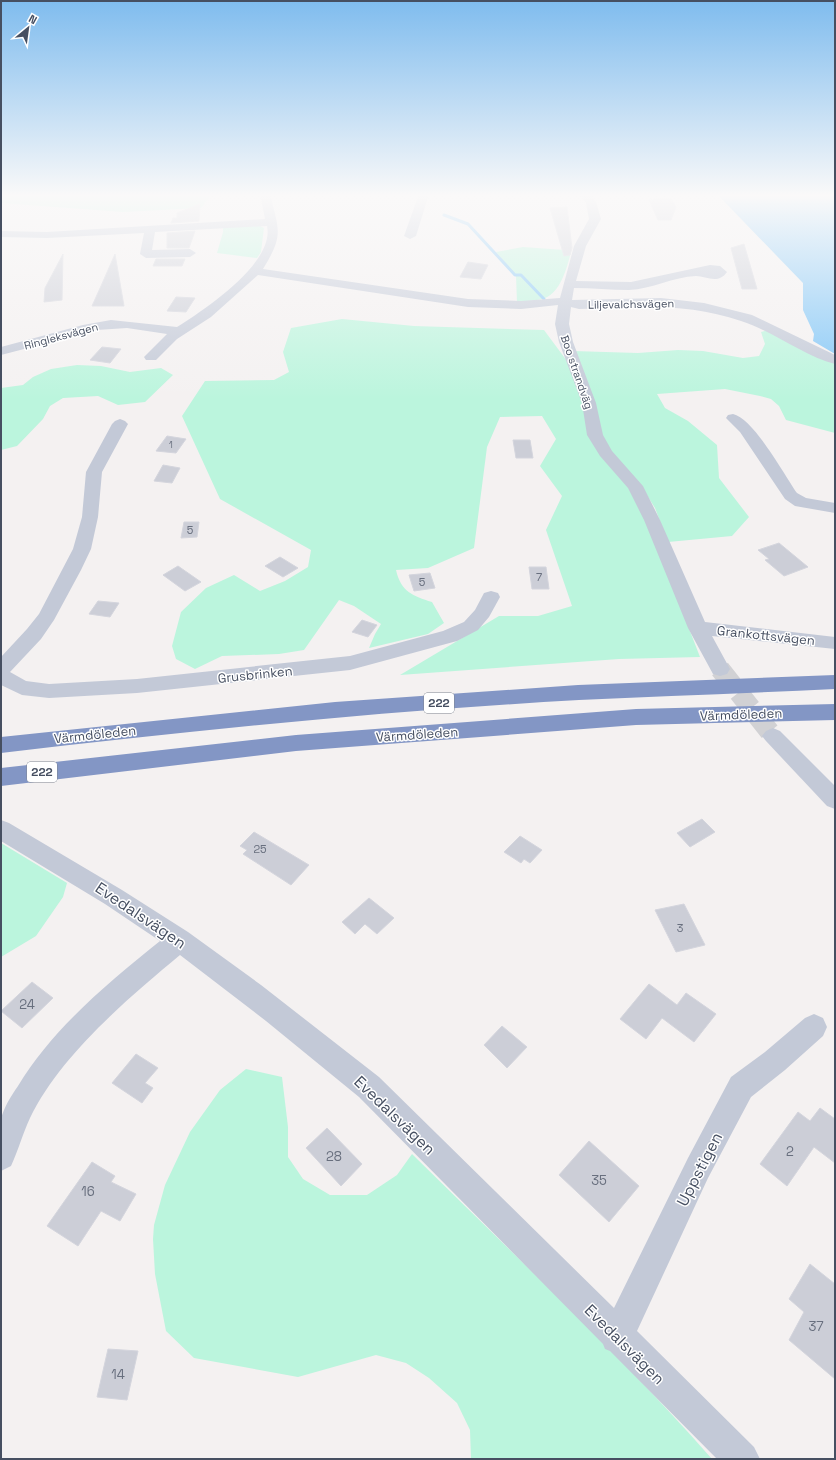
<svg xmlns="http://www.w3.org/2000/svg" width="836" height="1460" font-family="'Space Grotesk',sans-serif">
<rect width="100%" height="100%" fill="#f4f1f1"/>
<g fill="#bbf5dd">
<polygon points="1,194 212,194 201,208 123,212 1,203"/>
<polygon points="258,225 264,228 261,252 257,258 217,253 223,232 223,227"/>
<path d="M523,247L565,250L571,252C567,267 561,292 545,298C537,301 526,301 517,302L516,276L496,252Z"/>
<path d="M342,319L414,326L544,330L567,361L587,403L591,436L631,488L647,520L700,657L619,659L400,675L499,616H538L572,606L546,530L562,496L540,466L556,439L542,416L500,417L487,447L474,548L428,568L396,570C401,592 413,596 432,602L444,623L428,634L369,648L375,634L381,624L354,606L339,600L304,650L279,654L222,656L195,669L176,659L172,646L181,612L206,588L234,575L260,591L285,581L308,567L311,550L220,499L182,416L205,381L274,380L289,372L283,352L291,328Z"/>
<polygon points="775,328 835,357 835,433 786,420 779,406 771,399 760,396 725,389 657,394 665,408 688,421 717,445 719,478 749,517 732,536 668,542 655,508 640,484 612,454 602,435 573,351 638,353 678,350 703,351 743,358 759,356 765,344 761,332"/>
<polygon points="77,365 101,366 130,372 161,368 173,375 145,402 118,405 98,396 63,398 50,406 43,419 17,446 1,450 1,388 23,385 33,377 51,369"/>
<polygon points="1,843 67,883 63,897 36,936 1,957"/>
<path d="M246,1069L282,1077L288,1127V1157L303,1179L330,1195H367L397,1175L412,1154C513,1254 618,1352 712,1459H471L470,1430L457,1403L429,1378L406,1363L376,1355L298,1377L194,1358L166,1331L155,1274L153,1239L154,1225L165,1185L190,1132L220,1090Z"/>
</g>
<polygon fill="#83c7f7" points="717,194 835,194 835,354 813,341 814,334 803,310 803,283"/>
<g fill="none" stroke-linecap="round" stroke-linejoin="round">
<polyline stroke="#83c7f7" stroke-width="3" points="444,215 468,224 515,275 521,275 544,299"/>
</g>
<g fill="#ccced7" stroke="#d4d5dd">
<polygon points="653,199 671,199 676,207 671,220 658,220 649,200 654,200"/>
<polygon points="200,204 199,221 171,223 173,218 177,218 177,213"/>
<polygon points="567,207 572,248 570,255 564,256 550,208"/>
<polygon points="195,231 189,248 167,248 167,233"/>
<polygon points="744,244 757,289 742,289 731,248"/>
<polygon points="63,254 62,300 44,302 45,288"/>
<polygon points="115,254 124,306 92,306 101,286"/>
<polygon points="156,259 185,259 182,266 153,266"/>
<polygon points="468,262 488,265 481,279 460,277"/>
<polygon points="176,297 195,298 186,312 167,311"/>
<polygon points="102,347 121,349 110,363 90,360"/>
<polygon points="167,436 186,439 176,453 156,451"/>
<polygon points="513,440 530,440 533,458 516,458"/>
<polygon points="163,465 180,468 172,483 154,481"/>
<polygon points="184,522 199,522 197,537 181,538"/>
<polygon points="779,543 808,567 784,576 765,560 769,559 758,550"/>
<polygon points="280,557 298,568 283,577 265,566"/>
<polygon points="178,566 201,582 185,591 163,575"/>
<polygon points="529,567 546,567 549,589 532,589"/>
<polygon points="430,573 435,588 414,591 409,575"/>
<polygon points="98,601 119,603 110,617 89,614"/>
<polygon points="362,620 377,625 368,637 352,632"/>
<polygon points="702,819 715,832 690,847 677,833"/>
<polygon points="254,832 309,865 291,885 243,854 247,850 240,846"/>
<polygon points="520,836 542,850 530,863 524,859 521,863 504,852"/>
<polygon points="369,898 394,918 377,934 365,924 355,934 342,922"/>
<polygon points="684,904 705,945 676,952 655,910"/>
<polygon points="32,982 53,998 22,1028 1,1011"/>
<polygon points="649,984 677,1005 686,993 716,1014 694,1042 662,1018 646,1039 620,1019"/>
<polygon points="502,1026 527,1047 507,1068 484,1045"/>
<polygon points="136,1054 158,1068 145,1083 153,1088 142,1103 112,1083"/>
<polygon points="820,1108 835,1119 835,1163 814,1147 787,1186 760,1164 798,1112 810,1121"/>
<polygon points="327,1128 362,1164 341,1186 306,1148"/>
<polygon points="589,1141 639,1186 609,1222 559,1175"/>
<polygon points="92,1162 115,1176 111,1182 136,1194 120,1221 101,1211 78,1246 47,1226"/>
<polygon points="810,1264 835,1284 835,1379 789,1340 804,1312 789,1299"/>
<polygon points="108,1349 138,1351 127,1400 97,1397"/>
</g>
<g fill="none" stroke-linecap="round" stroke-linejoin="round">
<polyline stroke="#d1d1d4" stroke-width="20" stroke-dasharray="20 10" stroke-linecap="butt" points="720,669 773,736"/>
<g fill="#c3c9d7" fill-rule="evenodd">
<path d="M260,194H270C279,231 284,235 263,269L468,299L521,301L560,298L574,246L589,219L586,203L579,194H590L596,202L601,219L586,246L576,281L631,282L710,265L720,266L727,272C718,285 706,276 696,276C673,277 652,289 629,290C611,290 592,288 574,288L572,300L661,298L704,303L752,315L835,355V364C804,356 773,331 741,321C687,302 635,307 579,309L571,307L569,324L573,342L596,403L603,435L612,451L643,486L660,520L705,622L835,637V649L712,636L730,669L727,674L720,676L713,674L688,628L644,520L628,488L600,456L587,435L582,403L559,342L555,324L558,305L521,309L468,307L258,275L211,317L177,339L156,360H146L144,357L167,334L127,328L97,330L1,355V347L83,325L111,320L177,327C204,310 275,263 267,226L155,232L152,250L190,249L196,253L190,257L146,258L140,254L144,233L47,238L1,237V231L47,232L265,219Z"/>
<polygon points="419,194 429,194 416,236 410,239 404,236"/>
<path d="M733,414C753,418 784,474 797,493L806,498L835,503V513L795,506L785,499L740,432L726,418L728,415Z"/>
<polygon points="120,419 125,421 128,424 102,472 98,517 91,549 81,570 54,620 41,639 10,672 26,681 49,684 137,679 350,656 443,631 464,622 475,610 484,593 491,591 498,593 500,597 489,617 478,630 457,641 350,670 137,693 49,698 22,695 1,685 1,657 27,629 39,614 73,549 82,517 86,472 112,424 115,421"/>
<polygon points="773,728 780,731 835,786 835,809 827,806 766,741 762,736 766,731"/>
<path d="M1,820L9,823L122,890L188,932L261,985L379,1077L614,1308L688,1158L731,1077L765,1052L805,1018L814,1014L823,1018L827,1027L823,1036L785,1070L751,1097L708,1178L637,1331L754,1447L760,1459H717L610,1351L605,1349L603,1344L359,1097L266,1021L180,955C127,999 60,1056 30,1118C23,1133 18,1151 11,1166L1,1171C1,1156 0,1133 1,1119C4,1107 11,1096 18,1086C53,1028 108,983 160,941L105,904L1,841Z"/>
</g>
<g fill="#8396c5" fill-rule="evenodd">
<path d="M835,675V689C750,693 664,696 579,700C386,711 193,730 1,753V737L335,702L578,685Z"/>
<polygon points="835,704 835,720 636,725 296,751 1,786 1,768 296,735 636,709"/>
</g>
</g>
<linearGradient id="sky" x2="0" y2="1"><stop stop-color="#7fbcee"/><stop offset="0.49" stop-color="#faf9f9"/><stop offset="1" stop-color="#faf9f9" stop-opacity="0"/></linearGradient>
<rect width="836" height="399" fill="url(#sky)"/>
<g text-anchor="middle" stroke-width="3" stroke-linejoin="round" paint-order="stroke">
<g font-size="9" fill="#686f7e">
<text x="171" y="448">1</text>
</g>
<g font-size="11" fill="#464f61" stroke="#fff">
<text transform="translate(631 304) rotate(-1)" y="4">Liljevalchsvägen</text>
<text transform="translate(61 336) rotate(-15)" y="4">Ringleksvägen</text>
<text transform="translate(577 372) rotate(71)" y="4">Boo strandväg</text>
</g>
<g font-size="11" fill="#686f7e">
<text x="190" y="534">5</text>
<text x="539" y="581">7</text>
<text x="422" y="586">5</text>
<text x="260" y="853">25</text>
<text x="680" y="932">3</text>
</g>
<g fill="#fff" stroke="#7e8490" stroke-width="1">
<rect x="424" y="693" width="30" height="20" rx="3"/>
<rect x="27" y="762" width="30" height="20" rx="3"/>
</g>
<g font-size="12" font-weight="bold" fill="#464f61">
<text x="439" y="707">222</text>
<text x="42" y="776">222</text>
</g>
<g font-size="13" fill="#464f61" stroke="#fff">
<text transform="translate(766 635) rotate(6)" y="5">Grankottsvägen</text>
<text transform="translate(255 674) rotate(-6)" y="5">Grusbrinken</text>
<text transform="translate(741 714) rotate(-2)" y="5">Värmdöleden</text>
<text transform="translate(95 734) rotate(-6)" y="5">Värmdöleden</text>
<text transform="translate(417 734) rotate(-4)" y="5">Värmdöleden</text>
</g>
<g font-size="13" fill="#686f7e">
<text x="27" y="1009">24</text>
<text x="790" y="1156">2</text>
<text x="334" y="1161">28</text>
<text x="599" y="1185">35</text>
<text x="88" y="1196">16</text>
<text x="816" y="1331">37</text>
<text x="118" y="1379">14</text>
</g>
<g font-size="16" fill="#464f61" stroke="#fff">
<text transform="translate(141 915) rotate(34)" y="6">Evedalsvägen</text>
<text transform="translate(395 1115) rotate(44)" y="6">Evedalsvägen</text>
<text transform="translate(699 1169) rotate(-63)" y="6">Uppstigen</text>
<text transform="translate(625 1344) rotate(45)" y="6">Evedalsvägen</text>
</g>
</g>
<rect width="836" height="1460" fill="none" stroke="#464f61" stroke-width="4"/>
<g transform="translate(28 28) rotate(29)" stroke="#ffffff" stroke-width="3" paint-order="stroke">
<path d="M0-3L7 15L0 10L-7 15Z" fill="#464f61"/>
<text y="-6" font-size="11" font-weight="bold" text-anchor="middle" fill="#464f61">N</text>
</g>
</svg>
